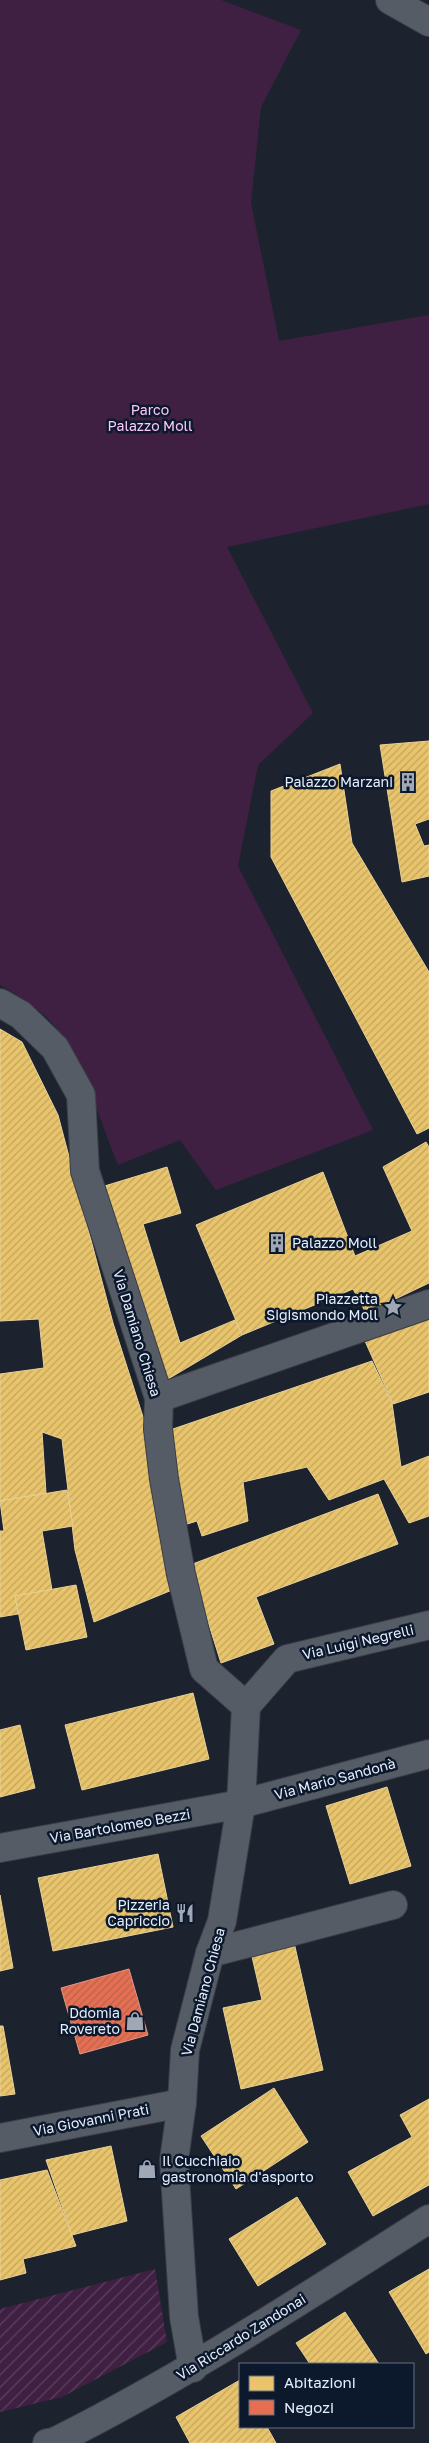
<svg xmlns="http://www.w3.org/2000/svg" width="429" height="2443" font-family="'Golos Text',sans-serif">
<defs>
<pattern id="garden-furrows" width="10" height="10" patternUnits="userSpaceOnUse" patternTransform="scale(1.25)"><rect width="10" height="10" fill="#402042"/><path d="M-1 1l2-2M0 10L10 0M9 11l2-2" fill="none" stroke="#5c415e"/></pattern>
<pattern id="homes-hatch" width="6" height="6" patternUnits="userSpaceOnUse" patternTransform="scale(1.25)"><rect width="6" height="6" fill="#e9c46a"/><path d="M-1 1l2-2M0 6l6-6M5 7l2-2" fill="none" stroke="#c0a562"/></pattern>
<pattern id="shops-hatch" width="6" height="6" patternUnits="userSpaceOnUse" patternTransform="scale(1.25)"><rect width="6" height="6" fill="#e76f51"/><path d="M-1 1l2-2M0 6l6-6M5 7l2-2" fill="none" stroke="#b66350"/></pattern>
</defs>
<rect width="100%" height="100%" fill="#1d232e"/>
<path fill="#402042" d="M0,0H221L301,30L261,107L251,203L279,341L429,315V504L227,547L313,713L258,765L238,866L373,1130L216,1190L180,1140L118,1165C100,1120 85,1069 57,1029C45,1012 18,995 0,985Z"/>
<polygon fill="url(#garden-furrows)" points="155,2269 167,2342 62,2397 0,2412 0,2309"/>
<g fill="url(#homes-hatch)" stroke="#e8d196">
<polygon points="429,741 429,819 415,824 424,846 429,845 429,876 402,882 380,745"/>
<polygon points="340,764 352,843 429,972 429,1128 417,1134 271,857 271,791"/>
<polygon points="0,1029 22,1042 58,1115 113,1323 144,1420 159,1505 177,1588 94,1622 75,1550 62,1439 42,1432 46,1493 0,1501 0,1374 44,1368 39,1319 0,1321"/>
<polygon points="426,1142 429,1147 429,1283 366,1313 353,1289 242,1335 196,1225 323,1172 355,1256 412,1231 383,1167"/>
<polygon points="167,1167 181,1213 143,1224 180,1343 235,1320 242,1335 158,1385 98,1188"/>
<polygon points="429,1318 429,1392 393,1404 365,1341"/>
<polygon points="372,1361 392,1403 401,1467 429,1456 429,1516 409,1523 384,1479 329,1500 307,1467 243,1482 248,1521 202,1536 197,1521 184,1525 170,1430"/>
<polygon points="67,1490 73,1526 42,1531 52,1590 15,1596 18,1614 0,1617 0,1531 4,1531 0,1501"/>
<polygon points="378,1494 398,1544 256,1597 274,1644 221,1663 190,1565"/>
<polygon points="76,1585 87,1637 26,1650 15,1596"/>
<polygon points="193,1693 209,1759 82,1790 65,1725"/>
<polygon points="20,1725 35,1788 0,1797 0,1730"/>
<polygon points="387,1787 411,1866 350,1884 326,1806"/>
<polygon points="158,1854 173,1927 53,1951 38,1878"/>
<polygon points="0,1895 13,1968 0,1971"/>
<polygon points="293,1938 323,2070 241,2089 223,2008 262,2000 250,1948"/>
<polygon points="0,2026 3,2026 15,2094 0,2096"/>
<polygon points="274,2088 308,2142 236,2189 201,2136"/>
<polygon points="429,2099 429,2185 373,2216 348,2172 412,2137 400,2115"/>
<polygon points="111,2146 127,2221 72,2235 46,2160"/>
<polygon points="47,2170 76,2246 23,2259 26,2273 0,2280 0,2180"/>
<polygon points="297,2197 326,2244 258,2286 229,2239"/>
<polygon points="429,2269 429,2352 426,2354 389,2292"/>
<polygon points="345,2312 379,2364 310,2364 296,2343"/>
<polygon points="240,2380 240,2427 267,2427 276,2443 190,2443 176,2417"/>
</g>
<polygon fill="url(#shops-hatch)" stroke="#e79585" points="129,1969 148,2035 80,2054 61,1988"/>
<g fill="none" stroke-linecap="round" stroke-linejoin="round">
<g stroke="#393e48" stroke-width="30">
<g id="minor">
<polyline points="390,0 429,22"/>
<polyline points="0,1003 21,1015 55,1048 81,1095 85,1171 159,1398 158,1429 164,1479 181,1574 204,1669 246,1706"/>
<polyline points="159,1398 429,1304"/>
<polyline points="0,1848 241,1804 429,1754"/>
<polyline points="210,1953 393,1905"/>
<polyline points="0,2138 182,2103"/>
<polyline points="193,2368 184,2317 174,2160 182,2103 185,2050 210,1953 222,1921 241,1804 246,1706 287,1659 429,1625"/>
</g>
</g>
<g stroke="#393e48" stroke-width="30">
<path id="tertiary" d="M47,2443L54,2442C184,2377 306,2297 429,2219"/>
</g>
<use href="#minor" stroke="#565c65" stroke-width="28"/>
<use href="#tertiary" stroke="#565c65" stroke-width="28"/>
</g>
<defs>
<g id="building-bare" transform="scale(1.5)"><path d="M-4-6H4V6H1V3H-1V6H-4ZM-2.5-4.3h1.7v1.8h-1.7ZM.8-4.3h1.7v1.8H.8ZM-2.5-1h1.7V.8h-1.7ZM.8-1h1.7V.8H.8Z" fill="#a0a8b5" stroke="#0c182c" stroke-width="2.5" paint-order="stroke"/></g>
<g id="sight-bare" transform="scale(1.5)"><path d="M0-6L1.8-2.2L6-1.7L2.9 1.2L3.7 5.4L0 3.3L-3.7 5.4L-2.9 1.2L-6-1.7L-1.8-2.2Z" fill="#a0a8b5" stroke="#0c182c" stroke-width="2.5" paint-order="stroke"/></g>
<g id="restaurant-bare" transform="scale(1.5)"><path d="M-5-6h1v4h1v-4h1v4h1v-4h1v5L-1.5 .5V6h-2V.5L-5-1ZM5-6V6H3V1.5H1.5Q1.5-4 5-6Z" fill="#a0a8b5" stroke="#0c182c" stroke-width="2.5" paint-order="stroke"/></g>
<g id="shop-bare" transform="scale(1.5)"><path d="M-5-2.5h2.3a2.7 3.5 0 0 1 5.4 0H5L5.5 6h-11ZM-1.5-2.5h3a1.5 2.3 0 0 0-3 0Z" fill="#a0a8b5" stroke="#0c182c" stroke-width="2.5" paint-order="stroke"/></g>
</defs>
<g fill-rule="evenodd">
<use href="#building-bare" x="408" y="782"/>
<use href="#building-bare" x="277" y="1243"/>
<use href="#sight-bare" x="393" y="1307"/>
<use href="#restaurant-bare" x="185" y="1913"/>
<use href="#shop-bare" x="135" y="2021"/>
<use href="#shop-bare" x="147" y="2169"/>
</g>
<g text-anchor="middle" stroke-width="5" stroke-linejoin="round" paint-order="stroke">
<g font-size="14" fill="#ffc8fb" stroke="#0c182c">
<text x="150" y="415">Parco<tspan x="150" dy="16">Palazzo Moll</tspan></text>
</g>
<g font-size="14" fill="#e6effd" stroke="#0c182c" text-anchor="end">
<text x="393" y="787">Palazzo Marzani</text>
<text x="292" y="1248" text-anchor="start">Palazzo Moll</text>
<text x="378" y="1304">Piazzetta<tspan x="378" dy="16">Sigismondo Moll</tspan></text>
<text x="170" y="1910">Pizzeria<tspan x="170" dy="16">Capriccio</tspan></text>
<text x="120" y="2018">Ddomia<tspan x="120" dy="16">Rovereto</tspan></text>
<text x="162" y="2166" text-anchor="start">Il Cucchiaio<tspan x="162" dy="16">gastronomia d'asporto</tspan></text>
</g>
<g font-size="14" fill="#e6effd" stroke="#0c182c">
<text transform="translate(137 1333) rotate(73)" y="5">Via Damiano Chiesa</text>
<text transform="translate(358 1642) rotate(-13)" y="5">Via Luigi Negrelli</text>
<text transform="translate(335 1779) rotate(-15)" y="5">Via Mario Sandonà</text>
<text transform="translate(120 1826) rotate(-10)" y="5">Via Bartolomeo Bezzi</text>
<text transform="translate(203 1992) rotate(-75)" y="5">Via Damiano Chiesa</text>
<text transform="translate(91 2120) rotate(-11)" y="5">Via Giovanni Prati</text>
<text transform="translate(241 2337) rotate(-32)" y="5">Via Riccardo Zandonai</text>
</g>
</g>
<rect x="239" y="2363" width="175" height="65" fill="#0c182c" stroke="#636e80"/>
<rect x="249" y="2376" width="25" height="15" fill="#e9c46a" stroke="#636e80"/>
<text x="284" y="2388" font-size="15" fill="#e6effd">Abitazioni</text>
<rect x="249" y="2400" width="25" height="15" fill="#e76f51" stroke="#636e80"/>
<text x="284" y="2413" font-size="15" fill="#e6effd">Negozi</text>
</svg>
